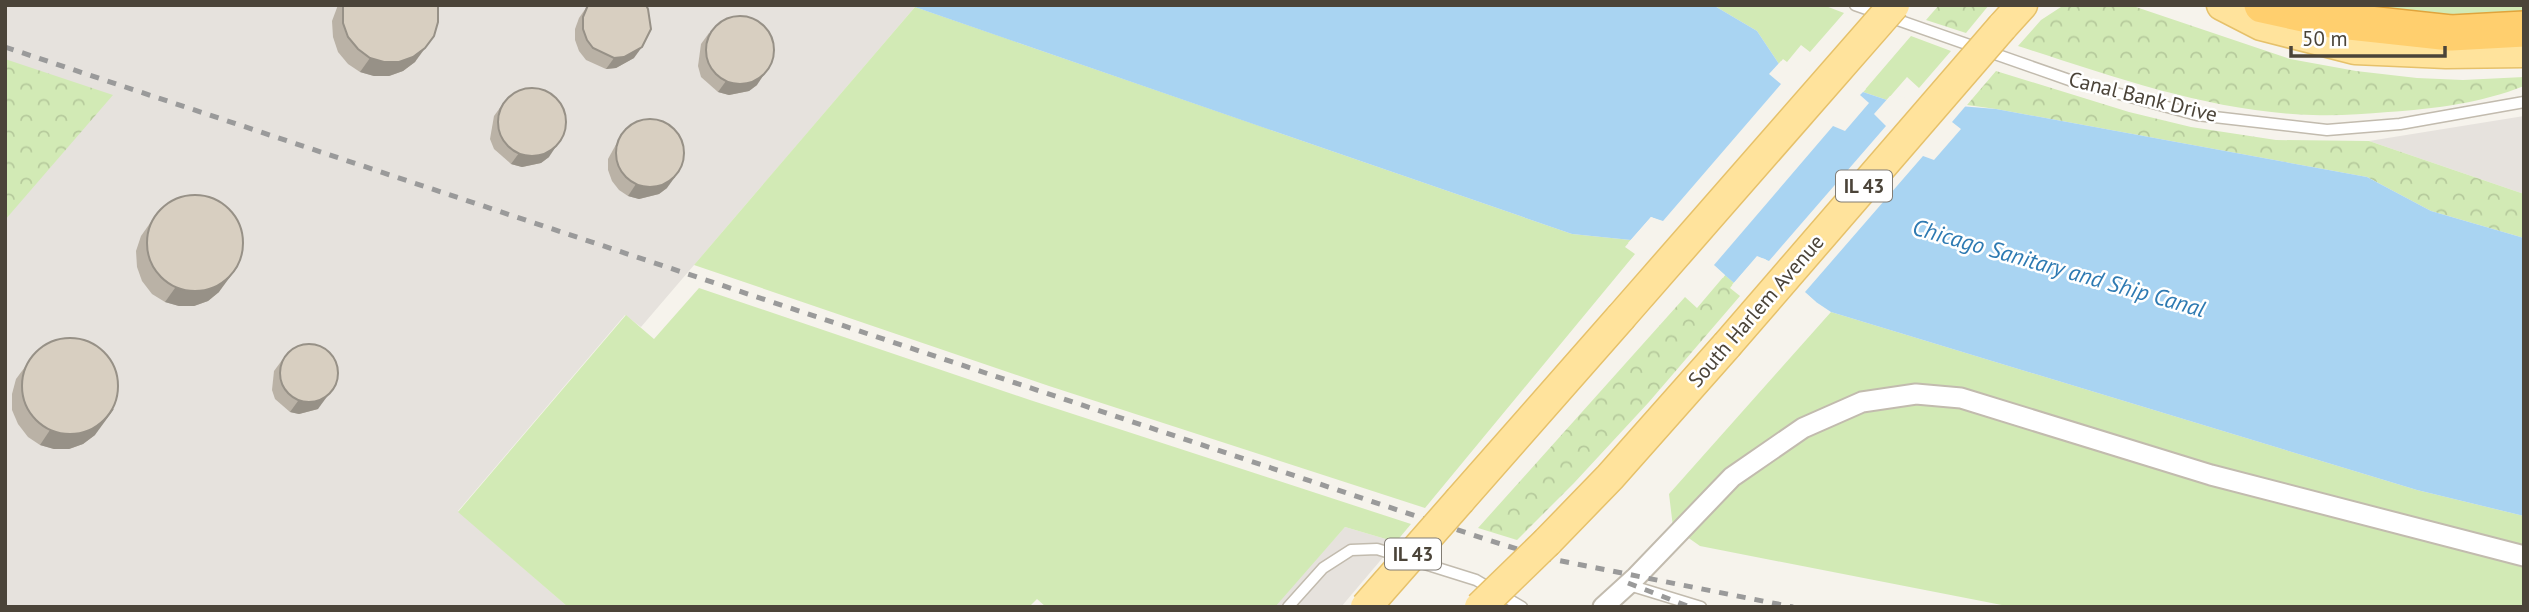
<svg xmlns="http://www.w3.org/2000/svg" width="2529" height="612" font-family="'PT Sans',sans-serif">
<defs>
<pattern id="forest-crowns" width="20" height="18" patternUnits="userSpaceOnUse" patternTransform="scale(1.75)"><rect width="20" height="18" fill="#d2eab5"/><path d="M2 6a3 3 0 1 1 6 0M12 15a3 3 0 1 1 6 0" fill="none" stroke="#b6ca9c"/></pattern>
</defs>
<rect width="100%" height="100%" fill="#f6f3ec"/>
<g fill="#e6e2dd">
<polygon points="5,5 909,5 915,7 641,327 625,315 458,511 568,607 5,607"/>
<polygon points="2524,116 2524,194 2369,141"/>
<polygon points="1345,527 1396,542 1341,607 1273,607"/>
</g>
<g fill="#d2eab5">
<polygon points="1713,5 1823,5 1844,13 1810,52 1801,45 1787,62 1783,59 1779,64 1757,31"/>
<polygon points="2331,5 2524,5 2524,15 2468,17"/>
<polygon points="915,7 1572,234 1631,240 1625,247 1635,254 1425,508 1049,386 694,265"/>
<polygon points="1911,36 1951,51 1919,88 1907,77 1887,100 1863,92"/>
<polygon points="699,288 1030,400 1411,524 1396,542 1345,527 1275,607 1046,607 1037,599 1029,607 568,607 458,512 626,315 654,339"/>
<polygon points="1831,312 2417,490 2524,516 2524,607 2012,607 1700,546 1673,527 1669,494"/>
</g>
<g fill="url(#forest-crowns)">
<polygon points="1939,5 1989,5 1966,33 1926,20"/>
<path d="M2064,5H2130L2290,59L2356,71L2417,78L2463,80L2524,77V86C2481,103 2434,109 2388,112C2363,114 2338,116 2313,115C2211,112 2114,77 2018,46L2041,20Z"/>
<polygon points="5,59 113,95 5,220"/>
<polygon points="1996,71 2129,112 2191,127 2276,140 2369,141 2524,194 2524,238 2431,211 2367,177 1996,109 1967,105"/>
<polygon points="1725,275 1734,283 1730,288 1740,296 1649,402 1574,483 1517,540 1478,528 1685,297 1697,308"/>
</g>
<polygon fill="#a9d4f2" points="909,5 1713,5 1757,31 1779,64 1887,100 1996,109 2367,177 2431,211 2524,238 2524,516 2417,490 1831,312 1816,302 1765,259 1757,257 1734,283 1663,222 1651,217 1631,240 1572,234"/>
<g fill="#f6f3ec">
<polygon points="1781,61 1866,89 1860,95 1869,103 1845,131 1833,126 1714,265 1725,275 1723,278 1661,225 1652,221 1633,243 1628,243 1651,217 1663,221 1781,84 1769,74"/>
<polygon points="1890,96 1969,102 1952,122 1961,129 1934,160 1923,156 1805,292 1816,302 1814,305 1767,264 1758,260 1736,285 1732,285 1757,256 1769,261 1886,126 1874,114"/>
</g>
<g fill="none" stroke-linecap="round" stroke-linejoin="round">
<g stroke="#c2bbae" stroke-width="13">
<g id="lane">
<polyline points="1855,5 2075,82 2197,115 2327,130 2400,124 2524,102"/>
<polyline points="1629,585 1701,607"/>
<polyline points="1288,607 1323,568 1351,550 1377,549 1476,580 1522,607"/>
</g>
</g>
<g stroke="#c2bbae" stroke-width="23">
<polyline id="street" points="1603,607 1636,577 1732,477 1803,428 1862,402 1916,394 1961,398 2211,475 2524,556"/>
</g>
<g stroke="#e6c16a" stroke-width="33">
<g id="primary">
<polyline points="2222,5 2261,25 2355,49 2446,53 2524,52"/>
<polyline points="2002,27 2022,5"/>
<polyline points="1460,500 1621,317"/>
<polyline points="1547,542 1610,477 1727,345"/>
</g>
</g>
<g stroke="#e0a43c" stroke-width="38">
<polyline id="highway" points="2262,5 2331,20 2451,33 2524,29"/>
</g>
<use href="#lane" stroke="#fff" stroke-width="10"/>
<use href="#street" stroke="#fff" stroke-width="19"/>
<use href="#primary" stroke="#ffe39c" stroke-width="30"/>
<use href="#highway" stroke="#ffcf6e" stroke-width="35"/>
<g stroke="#9a9a9a" stroke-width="5" stroke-dasharray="9 9" stroke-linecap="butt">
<polyline points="5,47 1485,539 1546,558 1793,607"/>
<polyline points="1628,583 1690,607"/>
</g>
<g stroke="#e6c16a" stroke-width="33" stroke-linecap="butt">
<g id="primary-bridge">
<polyline points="1621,317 1894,5"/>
<polyline points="1727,345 2002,27"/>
<polyline points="1366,607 1460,500"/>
<polyline points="1480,607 1547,542"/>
</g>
</g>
<use href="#primary-bridge" stroke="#ffe39c" stroke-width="30"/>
</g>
<g fill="#bab2a6">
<polygon points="338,5 438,5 415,62 403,71 389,76 374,76 360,72 348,64 338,52 333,37 332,21"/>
<polygon points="588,5 634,58 616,68 606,69 586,60 579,51 575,40 575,29 579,18"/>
<polygon points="709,33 757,85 749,91 729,95 718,92 701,77 698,66 701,44"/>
<polygon points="502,105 549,157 541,163 522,167 511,164 494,149 490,139 494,116"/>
<polygon points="626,128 667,188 659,194 639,199 628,196 619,190 612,181 608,170 608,159 619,139"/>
<polygon points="160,209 219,292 208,301 194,306 179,306 165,302 152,294 142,281 137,267 136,251 141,236"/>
<polygon points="36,352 95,435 83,444 69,449 54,449 40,445 28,437 18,424 12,410 12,394 16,379"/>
<polygon points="288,352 318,409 299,414 290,412 275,399 272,390 274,371"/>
</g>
<g fill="#979187">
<polygon points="434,36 415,62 403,71 389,76 374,76 360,72 370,58"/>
<polygon points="642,47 634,58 616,68 606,69 614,58"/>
<polygon points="765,73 757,85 749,91 729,95 718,92 726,81"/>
<polygon points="557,145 549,157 541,163 522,167 511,164 519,153"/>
<polygon points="675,177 667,188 659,194 639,199 628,196 636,184"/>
<polygon points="238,266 219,292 208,301 194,306 179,306 165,302 175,288"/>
<polygon points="337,383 318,409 299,414 290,412 298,401"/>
<polygon points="114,409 95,435 83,444 69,449 54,449 40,445 50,430"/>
</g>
<g fill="#d8cfc1" stroke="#979187" stroke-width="2">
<polygon points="343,5 438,5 438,22 434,36 425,48 413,57 399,62 384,62 370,58 358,49 348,37 343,23"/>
<polygon points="588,5 646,5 648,9 651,29 642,47 624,57 614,58 593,48 587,40 583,29 583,17"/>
<circle cx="740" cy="50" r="34"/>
<circle cx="532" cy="122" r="34"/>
<circle cx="650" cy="153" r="34"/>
<circle cx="195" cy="243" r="48"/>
<circle cx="70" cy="386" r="48"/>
<circle cx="309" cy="373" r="29"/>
</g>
<g text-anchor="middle" stroke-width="5" stroke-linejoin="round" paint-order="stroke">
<g fill="#fff" stroke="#817c74" stroke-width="2">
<rect x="1836" y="170.5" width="56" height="31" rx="5"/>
<rect x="1385" y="538.5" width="56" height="31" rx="5"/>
</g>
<g font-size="19" font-weight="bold" fill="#4b4439">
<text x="1864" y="193">IL 43</text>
<text x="1413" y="561">IL 43</text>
</g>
<g font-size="21" fill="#4b4439" stroke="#fff">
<text transform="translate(2143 97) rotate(14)" y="7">Canal Bank Drive</text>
<text transform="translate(1756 311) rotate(-49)" y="7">South Harlem Avenue</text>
</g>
<g font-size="23" font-style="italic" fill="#2e7ab2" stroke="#fff">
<text transform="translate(2059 268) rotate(16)" y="8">Chicago Sanitary and Ship Canal</text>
</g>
</g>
<rect width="2529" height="612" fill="none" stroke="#4b4439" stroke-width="14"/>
<path d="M2291 46v10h154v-10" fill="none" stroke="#4b4439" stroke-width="3.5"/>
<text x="2302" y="46" font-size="21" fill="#4b4439" stroke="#ffffff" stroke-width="5" paint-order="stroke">50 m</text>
</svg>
